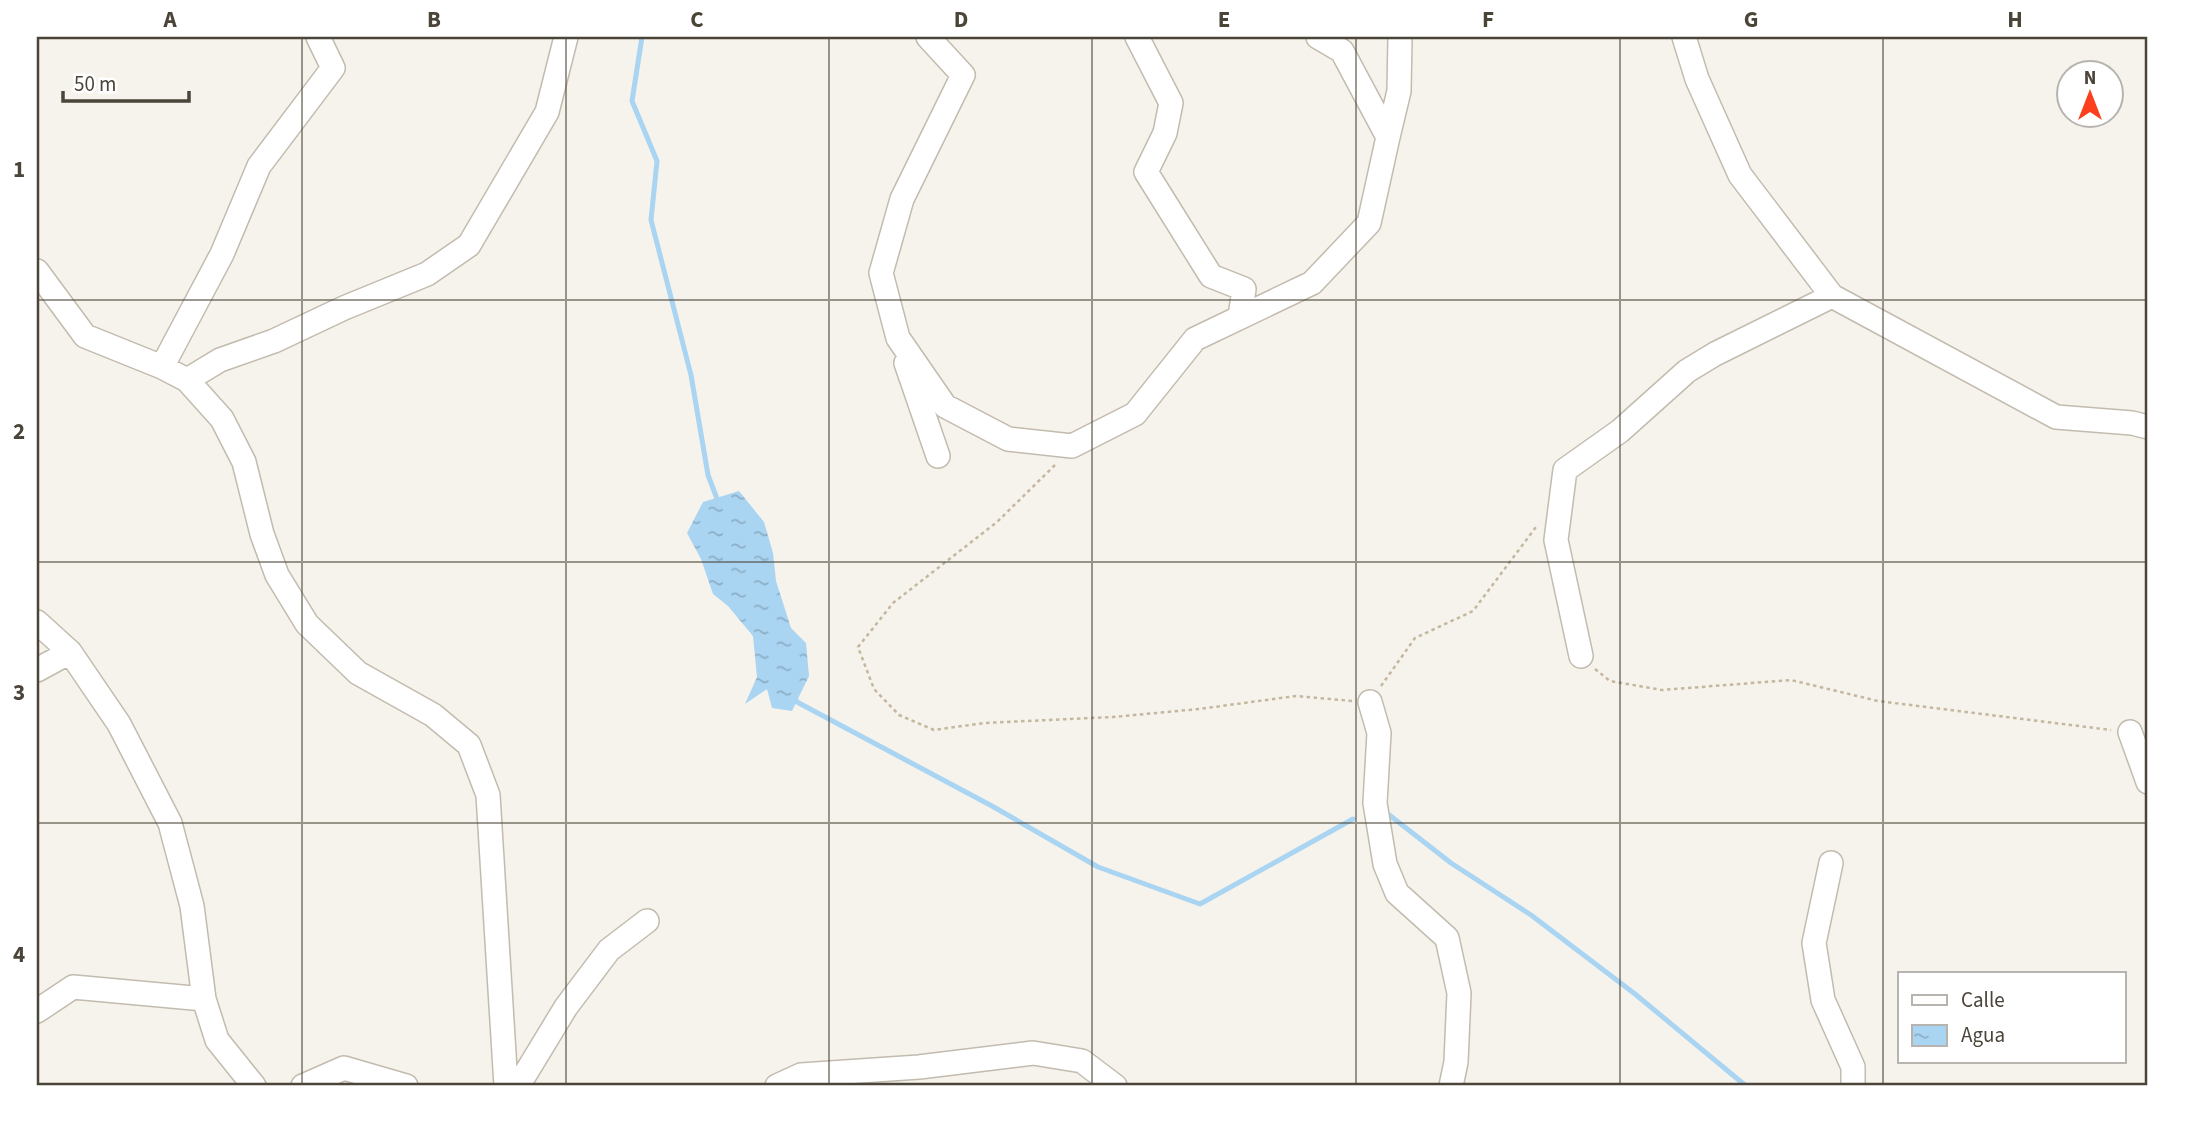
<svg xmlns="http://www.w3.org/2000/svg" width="2185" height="1123" font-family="'Source Sans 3',sans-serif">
<defs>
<pattern id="water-ripples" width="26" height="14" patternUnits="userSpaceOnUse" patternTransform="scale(1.75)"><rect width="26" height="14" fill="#a9d4f2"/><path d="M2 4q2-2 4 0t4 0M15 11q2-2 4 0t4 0" fill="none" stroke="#8caec5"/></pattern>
</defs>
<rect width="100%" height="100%" fill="#f6f3ec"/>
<path fill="url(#water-ripples)" d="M 739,491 L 764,522 L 773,553 L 776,581 L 791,628 L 806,643 L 809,676 L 792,711 L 772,708 L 767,689 L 745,704 L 757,677 L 753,636 L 728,606 L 713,594 L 701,559 L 687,533 L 703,502 Z"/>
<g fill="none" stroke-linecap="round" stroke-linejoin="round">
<path stroke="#a9d4f2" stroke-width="5" d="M 642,37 L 632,101 L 657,161 L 651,220 L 691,375 L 708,475 L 719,504
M 794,695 L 797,702 L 992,806 L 1098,867 L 1200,904 L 1353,819
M 1388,814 L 1451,863 L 1531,915 L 1635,994 L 1746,1086"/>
<defs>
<path id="minor" d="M 928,37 L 963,75 L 902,199 L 881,273 L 898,338 L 945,406 L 1008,439 L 1072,446 L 1135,414 L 1195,339 L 1312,283 L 1369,223 L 1388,137 L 1342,51 L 1318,37
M 1137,37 L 1171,103 L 1165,133 L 1146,172 L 1211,276 L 1244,289 L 1240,317
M 1684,37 L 1697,79 L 1740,175 L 1832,296 L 2056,417 L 2132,423 L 2148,427
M 1388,137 L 1399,91 L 1400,37
M 37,271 L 85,336 L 162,367 L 187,380 L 222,419 L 244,462 L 262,534 L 277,575 L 307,624 L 358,673 L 433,715 L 469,745 L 488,795 L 506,1086
M 906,363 L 938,456
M 162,367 L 222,254 L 259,166 L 333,68 L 318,37
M 187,380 L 220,360 L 274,341 L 344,308 L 427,274 L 469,245 L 547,112 L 566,37
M 37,622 L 70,652 L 119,724 L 170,823 L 192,906 L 204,999 L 217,1040 L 254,1086
M 1581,656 L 1556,540 L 1565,470 L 1620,431 L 1687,371 L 1715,354 L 1832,296
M 37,670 L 70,652
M 1370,702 L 1379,733 L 1375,803 L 1385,864 L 1397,893 L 1447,938 L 1459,993 L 1456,1062 L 1451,1086
M 2130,732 L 2148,782
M 1831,863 L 1814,943 L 1823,1000 L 1853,1067 L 1853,1086
M 37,1011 L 73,987 L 204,999
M 303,1086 L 344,1068 L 406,1086
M 518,1086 L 566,1007 L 609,950 L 647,921
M 777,1086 L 801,1075 L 919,1067 L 1033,1053 L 1082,1061 L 1115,1086"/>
</defs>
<use href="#minor" stroke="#c2bbae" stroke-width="26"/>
<path stroke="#c4b79f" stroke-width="2.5" stroke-dasharray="3.5 3.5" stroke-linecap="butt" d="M 1055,465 L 997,522 L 893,603 L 858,647 L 874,689 L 899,715 L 934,730 L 984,723 L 1113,717 L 1199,709 L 1296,696 L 1352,701
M 1595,669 L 1610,681 L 1662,690 L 1791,680 L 1878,701 L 2111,730
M 1381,686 L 1415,638 L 1473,611 L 1536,527"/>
<use href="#minor" stroke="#fff" stroke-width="23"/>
</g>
<path fill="none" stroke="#4b4439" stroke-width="2" stroke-opacity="0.55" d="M 302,37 L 302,1086M 566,37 L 566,1086M 829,37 L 829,1086M 1092,37 L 1092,1086M 1356,37 L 1356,1086M 1620,37 L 1620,1086M 1883,37 L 1883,1086M 37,300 L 2148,300M 37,562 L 2148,562M 37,823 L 2148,823"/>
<rect width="2185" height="1123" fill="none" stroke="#ffffff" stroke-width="77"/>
<rect x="1898" y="972" width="228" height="91" fill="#ffffff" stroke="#b7b4b0" stroke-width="2"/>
<rect x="1912" y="995" width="35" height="10" fill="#ffffff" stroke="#b7b4b0" stroke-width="2"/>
<text x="1961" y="1007" font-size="21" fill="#4b4439">Calle</text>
<rect x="1912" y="1025" width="35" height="21" fill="url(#water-ripples)" stroke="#b7b4b0" stroke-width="2"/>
<text x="1961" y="1042" font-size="21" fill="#4b4439">Agua</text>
<g transform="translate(2090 94)"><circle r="33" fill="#ffffff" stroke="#b7b4b0" stroke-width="2"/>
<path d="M0-5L12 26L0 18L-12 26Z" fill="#fc3f1d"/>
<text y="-10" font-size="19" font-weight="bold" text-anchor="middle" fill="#4b4439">N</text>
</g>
<path d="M63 91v10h126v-10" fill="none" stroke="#4b4439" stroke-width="3.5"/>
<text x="74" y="91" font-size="21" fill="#4b4439" stroke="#ffffff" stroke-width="5" paint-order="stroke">50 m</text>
<rect x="38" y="38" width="2108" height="1046" fill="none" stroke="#4b4439" stroke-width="2.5"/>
<g font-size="23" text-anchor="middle" font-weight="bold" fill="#4b4439">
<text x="170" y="27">A</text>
<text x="434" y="27">B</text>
<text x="697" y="27">C</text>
<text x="961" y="27">D</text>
<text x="1224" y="27">E</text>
<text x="1488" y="27">F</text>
<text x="1751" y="27">G</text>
<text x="2015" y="27">H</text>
<text x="19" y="177">1</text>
<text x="19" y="439">2</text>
<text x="19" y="700">3</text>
<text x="19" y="962">4</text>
</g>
</svg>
